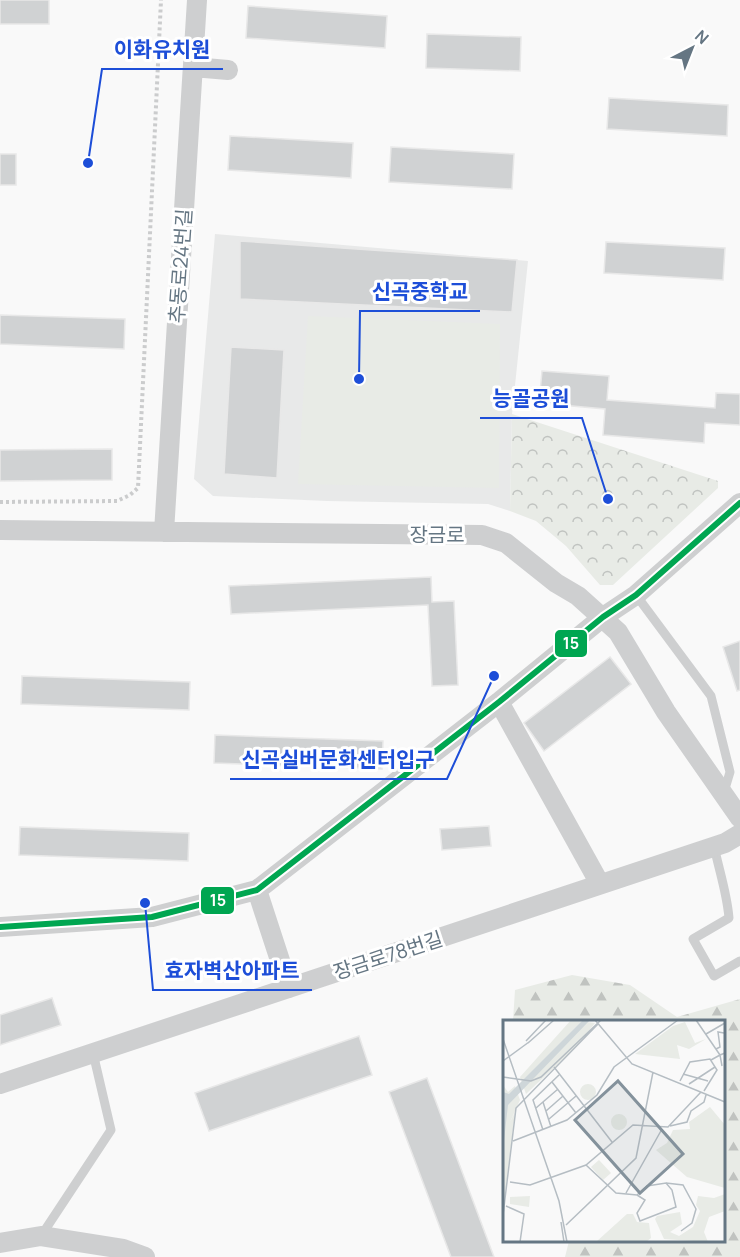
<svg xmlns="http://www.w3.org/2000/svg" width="740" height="1257" font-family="Manrope,'Noto Sans KR',sans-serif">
<defs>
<pattern id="forest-firs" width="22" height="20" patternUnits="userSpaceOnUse" patternTransform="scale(1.5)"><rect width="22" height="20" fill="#e8ebe6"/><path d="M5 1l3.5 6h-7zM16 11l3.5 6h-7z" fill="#c0c3c0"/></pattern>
<pattern id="park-crowns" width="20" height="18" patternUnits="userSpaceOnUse" patternTransform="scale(1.5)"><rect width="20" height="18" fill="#e8ebe6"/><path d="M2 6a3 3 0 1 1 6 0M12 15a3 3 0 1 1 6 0" fill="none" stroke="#c0c3c0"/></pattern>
</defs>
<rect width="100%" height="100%" fill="#f9f9f9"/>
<path fill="#e8e9e9" d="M 215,234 L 528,261 L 512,414 L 510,511 L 488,504 L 327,501 L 213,496 L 194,479 Z"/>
<path fill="#e8ebe6" d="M 308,316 L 500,324 L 499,488 L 298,484 Z"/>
<path fill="url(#forest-firs)" d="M 572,975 L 630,985 L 677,1017 L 740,999 L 740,1257 L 565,1257 L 569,1241 L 724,1240 L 724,1022 L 513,1021 L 515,990 Z"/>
<path fill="url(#park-crowns)" d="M 512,414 L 718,481 L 718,488 L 613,585 L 600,585 L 566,546 L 536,521 L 510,511 Z"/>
<path fill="#d0d2d3" stroke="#e8e8e8" stroke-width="1.5" d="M 0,0 L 49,0 L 49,24 L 0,24 Z
M 248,6 L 387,16 L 385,48 L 246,38 Z
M 427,34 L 521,37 L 520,71 L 426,68 Z
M 609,98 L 728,105 L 727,136 L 607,129 Z
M 230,136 L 353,143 L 351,178 L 228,170 Z
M 391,147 L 514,154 L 512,189 L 389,182 Z
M 0,154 L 16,154 L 16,185 L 0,185 Z
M 240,241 L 517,260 L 512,312 L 240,299 Z
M 606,242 L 725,248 L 723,280 L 604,273 Z
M 0,315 L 125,319 L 124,349 L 0,344 Z
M 231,347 L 284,350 L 277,478 L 224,474 Z
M 542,371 L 609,376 L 607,400 L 715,408 L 716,393 L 740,394 L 740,425 L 705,423 L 704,443 L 603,435 L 605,409 L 539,403 Z
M 112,449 L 112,480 L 0,481 L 0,450 Z
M 431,577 L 432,602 L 454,601 L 458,685 L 432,686 L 428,605 L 231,614 L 229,586 Z
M 740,641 L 740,690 L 737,691 L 723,647 Z
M 610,657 L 631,684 L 544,751 L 524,723 Z
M 22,676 L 190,682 L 189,710 L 21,704 Z
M 215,735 L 383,741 L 382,769 L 214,763 Z
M 489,826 L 491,846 L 442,850 L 440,829 Z
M 20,827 L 189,833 L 188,861 L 19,855 Z
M 52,998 L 61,1025 L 0,1045 L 0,1015 Z
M 359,1036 L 372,1075 L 209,1131 L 195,1093 Z
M 427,1078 L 494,1257 L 451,1257 L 389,1092 Z"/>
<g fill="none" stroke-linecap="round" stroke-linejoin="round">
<path stroke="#cbcccd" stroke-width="4" stroke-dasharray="3 3" stroke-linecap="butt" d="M 0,502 L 117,501 L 130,495 L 138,488 L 161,0"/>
<path stroke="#cecfd0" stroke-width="9" d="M 636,595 L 711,696 L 730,772 L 724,792
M 714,846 C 719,870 727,893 729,918 L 693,939 L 714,976 L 740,961
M 41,1236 L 111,1130 L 93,1053"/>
<path stroke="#cecfd0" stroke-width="20" d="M 193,67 L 228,70
M 0,530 L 482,535 L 506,543 L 556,583 L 578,596 L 618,632 L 666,712 L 740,818
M 164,532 L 197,0
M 499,702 L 600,884
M 257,890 L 289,988
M 0,927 L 152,917 L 257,890 L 499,702 L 603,617 L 636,595 L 740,503
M 0,1084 L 725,843 L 740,834
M 0,1243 L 41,1236 L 123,1249 L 145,1257"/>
<defs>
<path id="bus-1" d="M 0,927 L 152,917 L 257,890 L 499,702 L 603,617 L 636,595 L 740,503"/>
</defs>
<use href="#bus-1" stroke="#fff" stroke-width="10"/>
<use href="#bus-1" stroke="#00a651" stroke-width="6"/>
</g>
<g text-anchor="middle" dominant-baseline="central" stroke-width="6" stroke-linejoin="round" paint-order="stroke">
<g font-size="20" fill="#657683" stroke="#fff">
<text transform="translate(180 266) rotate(-86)">추동로24번길</text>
<text x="437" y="534">장금로</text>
<text transform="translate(388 955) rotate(-18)">장금로78번길</text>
</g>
</g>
<g transform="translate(503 1020)">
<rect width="222" height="222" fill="#f9f9f9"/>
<path d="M77 72a8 8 0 1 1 16 0a8 8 0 1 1-16 0ZM108 102a8 8 0 1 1 16 0a8 8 0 1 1-16 0ZM 96,140 L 108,153 L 100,160 L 88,147 ZM 27,176 L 26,187 L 7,184 L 7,177 Z" fill="#e8ebe6"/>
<path d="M 207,87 L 222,105 L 222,168 L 184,157 L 153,130 L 164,123 L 170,110 L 187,109 L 186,102 ZM 222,174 L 222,191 L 206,197 L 201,212 L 205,222 L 161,219 L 152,199 L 154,196 L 177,192 L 179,204 L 167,212 L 176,216 L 190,207 L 197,191 L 193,185 L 195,176 L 211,178 ZM 124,194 L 130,194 L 134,202 L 146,203 L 148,218 L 143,222 L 93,222 Z" fill="#e8ebe6"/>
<path d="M 68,0 L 92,3 L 74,26 L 23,74 L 17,57 ZM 182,2 L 192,23 L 203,19 L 186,29 L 174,25 L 177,39 L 132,34 L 170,6 ZM 0,65 L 5,72 L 12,66 L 17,80 L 7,102 L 12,92 L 0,191 Z" fill="#e8ebe6"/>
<path d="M 80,0 L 87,0 L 5,85 L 0,129 L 0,72 L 6,74 Z" fill="#ced6d9"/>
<path fill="none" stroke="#b5bdc3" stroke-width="1.5" d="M 92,0 L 129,44 L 222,82M 193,0 L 217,35 L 222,33M 203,14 L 222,3M 0,19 L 56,181 L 64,222M 23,21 L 43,0M 25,23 L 51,0M 213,29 L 217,27 L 215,12 L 221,13M 208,40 L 217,35 L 219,46M 0,41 L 26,22M 51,47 L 109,122M 180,54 L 205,61M 0,57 L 28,61 L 38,57 L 98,0M 177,61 L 187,42 L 207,39 L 214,50 L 201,71M 49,62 L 73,93M 186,64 L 212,47M 40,82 L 48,107M 33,88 L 55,69M 43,91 L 60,76M 46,99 L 73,76M 167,106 L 184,102 L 188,91 L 201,82 L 203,75M 40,110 L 30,80 L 56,55M 10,121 L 64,100 L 94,75 L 111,47 L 175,0M 83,145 L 113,173 L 134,175 L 144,166 L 163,163 L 169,170 L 173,187 L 137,201 L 134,193 L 142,180 L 134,175M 7,162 L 27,165 L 83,145 L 130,105 L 165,107 L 198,72M 163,163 L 180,165 L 193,189 L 189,203 L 178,211M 123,173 L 159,109M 3,186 L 21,194 L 17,222M 0,195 L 13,88 L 95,4M 58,202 L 61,222M 63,205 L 133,138 L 150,52"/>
<path fill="#84929c" fill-opacity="0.15" stroke="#84929c" stroke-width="3" d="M 115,61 L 180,134 L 137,173 L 72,100 Z"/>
<rect width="222" height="222" fill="none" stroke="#657683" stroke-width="3"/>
</g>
<path fill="none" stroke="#1d4ed8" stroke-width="2" d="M88 163L102 69H223M359 379L360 311H480M608 499L582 418H480M494 676L447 779H230M145 903L153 990H312"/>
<g fill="#1d4ed8" stroke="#fff" stroke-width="2">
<circle cx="88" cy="163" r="6"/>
<circle cx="359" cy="379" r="6"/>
<circle cx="608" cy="499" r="6"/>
<circle cx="494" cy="676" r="6"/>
<circle cx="145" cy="903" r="6"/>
</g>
<g font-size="21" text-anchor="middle" font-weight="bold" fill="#1d4ed8" stroke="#fff" stroke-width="6" stroke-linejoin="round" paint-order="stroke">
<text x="162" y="57">이화유치원</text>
<text x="420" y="299">신곡중학교</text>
<text x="531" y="406">능골공원</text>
<text x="338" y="767">신곡실버문화센터입구</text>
<text x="232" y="978">효자벽산아파트</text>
</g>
<g stroke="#fff" stroke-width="2">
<rect x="554" y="629" width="34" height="29" rx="6" fill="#00a651"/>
<rect x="200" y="886" width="35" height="29" rx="6" fill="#00a651"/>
</g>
<g font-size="16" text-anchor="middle" font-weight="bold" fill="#fff">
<text x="571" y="649">15</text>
<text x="218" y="906">15</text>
</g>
<g transform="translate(692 48) rotate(42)" stroke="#ffffff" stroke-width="4.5" paint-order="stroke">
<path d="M0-4.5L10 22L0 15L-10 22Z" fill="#657683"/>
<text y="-9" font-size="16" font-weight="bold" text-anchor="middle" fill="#657683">N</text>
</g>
</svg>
